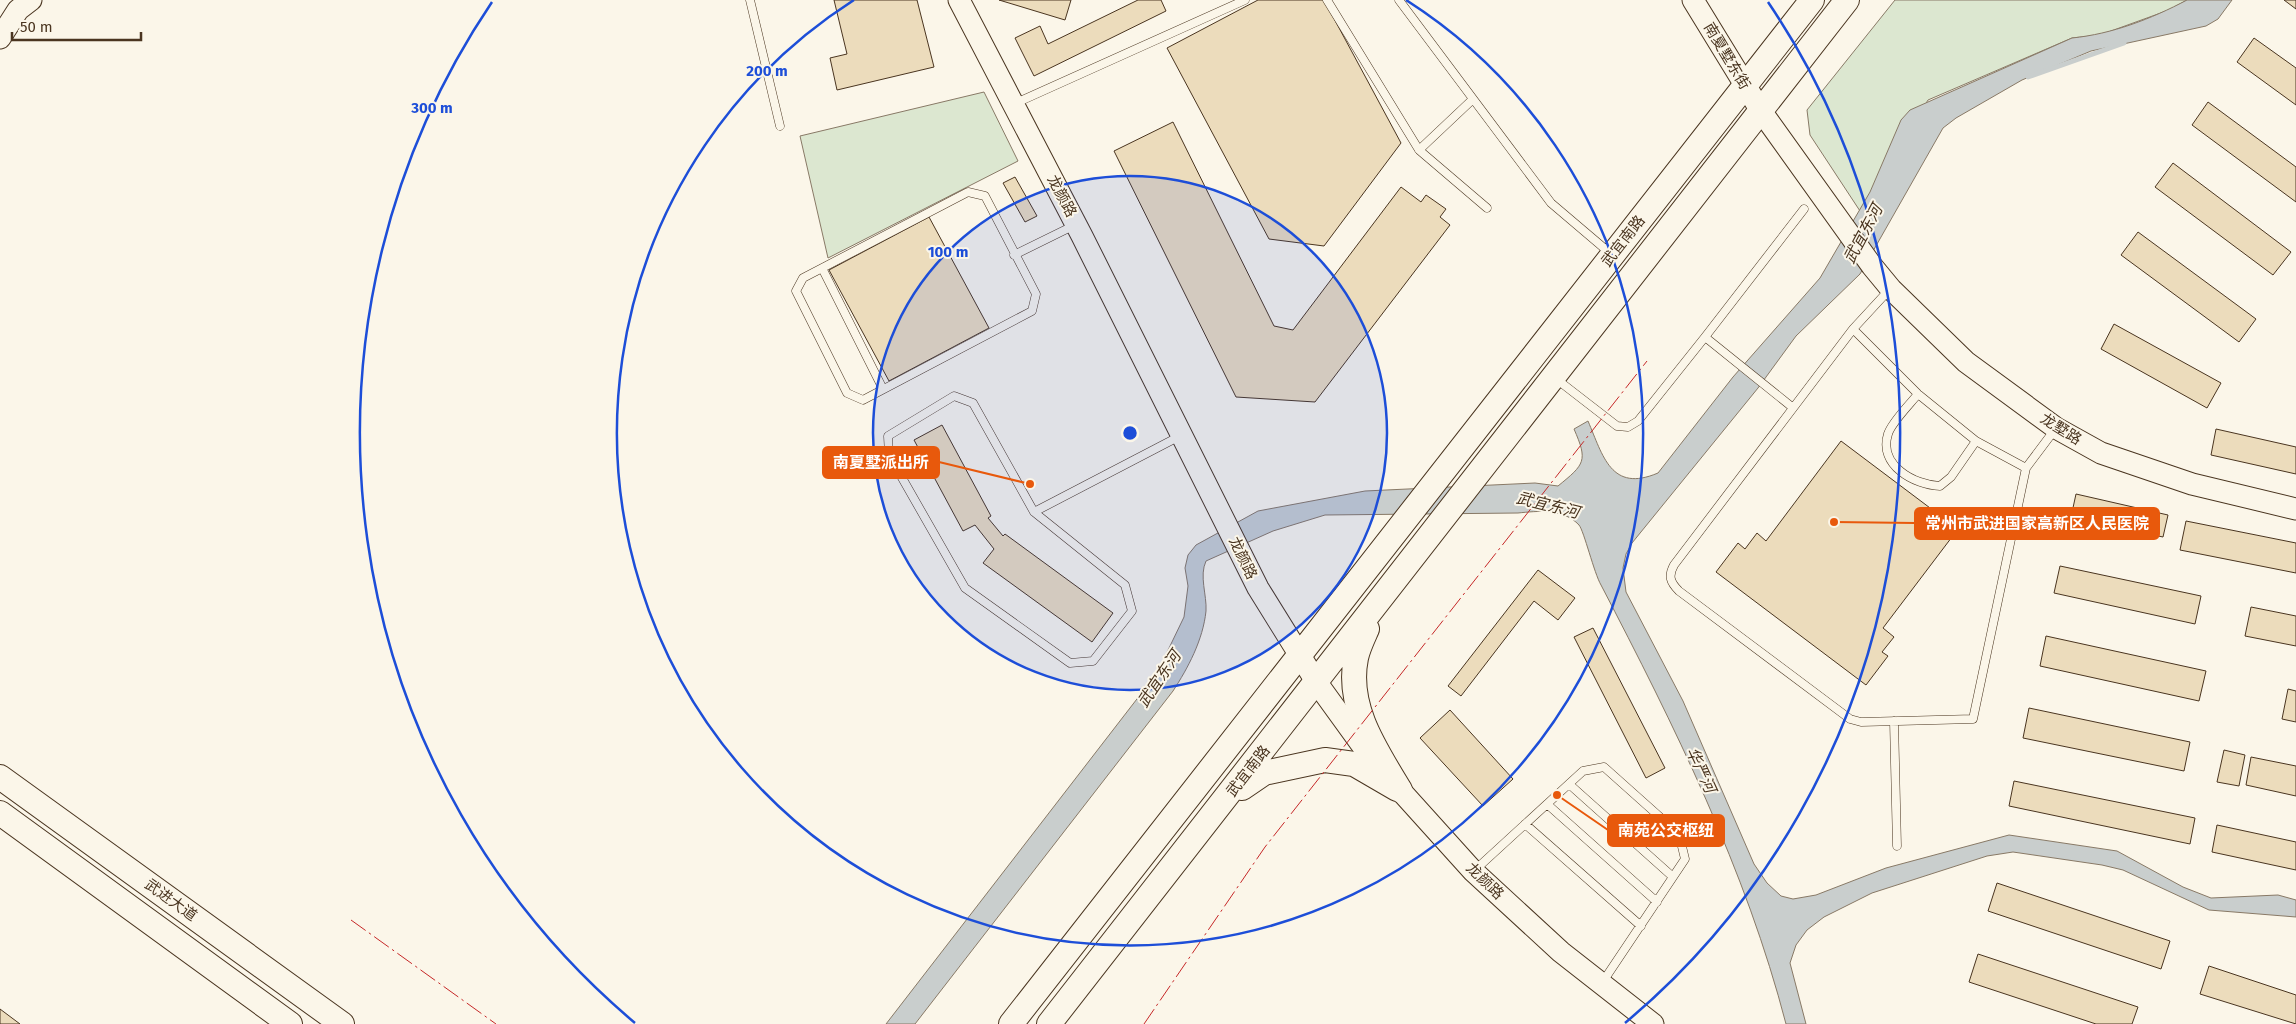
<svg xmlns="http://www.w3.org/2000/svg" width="2296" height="1024" font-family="'Fira Sans','Noto Sans SC',sans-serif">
<rect width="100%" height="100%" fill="#fbf6e9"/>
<path fill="#dce7d0" stroke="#887966" d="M 1895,0 L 2187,0 L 2169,10 L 2100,35 L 2072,38 L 1928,100 L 1860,211 L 1810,135 L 1807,110 Z
M 984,92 L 1018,161 L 828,258 L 800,136 Z"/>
<path fill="#c9cecd" stroke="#887966" d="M 2187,0 L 2232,0 L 2218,19 L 2206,26 L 2091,51 L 2022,80 L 1956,118 L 1943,128 L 1860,274 L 1796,336 L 1758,388 L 1632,543 L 1626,554 L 1623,568 L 1626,592 L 1683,701 L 1754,864 L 1767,883 L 1781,896 L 1793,899 L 1816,895 L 1886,868 L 2009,835 L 2117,851 L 2183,887 L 2211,898 L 2278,895 L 2296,900 L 2296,917 L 2209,910 L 2123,870 L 2102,865 L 2013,852 L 1987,856 L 1872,893 L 1824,917 L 1807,930 L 1796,945 L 1790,963 L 1806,1024 L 1786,1024 C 1746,870 1674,725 1601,585 C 1594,573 1584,531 1579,525 C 1563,508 1538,511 1518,513 L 1325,515 L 1273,531 L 1206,561 C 1199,576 1207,595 1206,611 C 1203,640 1188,668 1173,691 L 915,1024 L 886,1024 L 1157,673 L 1184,617 L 1188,586 L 1185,568 L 1188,555 L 1196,545 L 1258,511 L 1365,491 L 1535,483 L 1558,486 C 1585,464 1588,461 1574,429 L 1588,421 C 1603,456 1611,493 1658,473 L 1733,377 L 1820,278 L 1870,192 L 1901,120 L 1910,110 L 2072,38 C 2112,34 2151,19 2187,0 Z"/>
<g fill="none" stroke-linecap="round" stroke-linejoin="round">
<path stroke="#c9cecd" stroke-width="5" d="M 2028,77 L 2124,43"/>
</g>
<path fill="#ecdcbc" stroke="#4a3520" d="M 834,0 L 917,0 L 934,67 L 837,90 L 830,58 L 847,54 Z
M 999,0 L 1071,0 L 1065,20 Z
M 1138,0 L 1161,0 L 1166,11 L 1034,76 L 1015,38 L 1040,26 L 1048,44 Z
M 1258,0 L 1324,0 L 1401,143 L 1324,246 L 1269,239 L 1167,48 Z
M 2284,0 L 2296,0 L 2296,9 Z
M 2254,38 L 2296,68 L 2296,105 L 2237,62 Z
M 2208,102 L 2296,167 L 2296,202 L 2192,125 Z
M 1173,122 L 1274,326 L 1293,330 L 1401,187 L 1421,202 L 1426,195 L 1446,209 L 1440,217 L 1450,225 L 1315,402 L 1236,397 L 1114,151 Z
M 2173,163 L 2291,252 L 2273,275 L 2155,187 Z
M 1015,177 L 1037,216 L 1025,222 L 1003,183 Z
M 929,217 L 989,328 L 889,381 L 829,270 Z
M 2138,232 L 2256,319 L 2239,342 L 2121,255 Z
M 2114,324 L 2221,383 L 2207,408 L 2101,349 Z
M 942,425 L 991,516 L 988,518 L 1003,536 L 1005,534 L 1113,613 L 1092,642 L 983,563 L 994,549 L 975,525 L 963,531 L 914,440 Z
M 2216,429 L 2296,447 L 2296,474 L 2211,455 Z
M 1841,441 L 1958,529 L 1883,628 L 1894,637 L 1882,652 L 1888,656 L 1866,685 L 1716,572 L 1738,543 L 1745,549 L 1757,533 L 1766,541 Z
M 2076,494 L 2168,515 L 2163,537 L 2071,517 Z
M 2186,521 L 2296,543 L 2296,573 L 2180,550 Z
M 2060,566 L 2201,596 L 2195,624 L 2054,593 Z
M 1538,570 L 1575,598 L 1558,620 L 1534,601 L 1461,696 L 1448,686 Z
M 2251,607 L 2296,616 L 2296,646 L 2245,636 Z
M 1593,628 L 1665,768 L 1646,778 L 1574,637 Z
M 2046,636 L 2206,671 L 2199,701 L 2040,666 Z
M 2288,689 L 2296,691 L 2296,722 L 2282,719 Z
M 2029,708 L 2190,742 L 2184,771 L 2023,738 Z
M 1450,710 L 1513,779 L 1483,806 L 1420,738 Z
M 2224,750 L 2245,755 L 2239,786 L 2217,782 Z
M 2251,757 L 2296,766 L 2296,796 L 2246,785 Z
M 2014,781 L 2195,818 L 2190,844 L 2009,806 Z
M 2217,825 L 2296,842 L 2296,870 L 2212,852 Z
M 1997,883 L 2170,941 L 2161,969 L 1988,911 Z
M 1978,954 L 2138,1007 L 2132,1024 L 2096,1024 L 1969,982 Z
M 2209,966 L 2296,995 L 2296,1024 L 2200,994 Z
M 0,1009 L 20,1024 L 0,1024 Z"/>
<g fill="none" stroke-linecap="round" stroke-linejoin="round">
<defs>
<path id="lane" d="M 750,0 L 780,126
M 1327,0 L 1419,150 L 1487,208
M 1399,0 L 1551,203 L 1611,254
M 1016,103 L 1245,0
M 1419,150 L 1472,100
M 968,192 L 985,196 L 1036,294 L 1032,311 L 863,400 L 847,393 L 796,291 L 803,278 Z
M 1014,255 L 1075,225
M 822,268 L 883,389
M 1889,290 L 1853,329 L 1674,565 C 1668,576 1670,582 1679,591 L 1850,719 L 1861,722 L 1973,719 L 2026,468 L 2056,428
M 1853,329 L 1918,394 L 1976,441 L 2026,468
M 1705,337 L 1792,407
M 1555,378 L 1617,426 L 1628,427 L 1638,421 L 1705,337 L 1804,209
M 1918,394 C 1910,404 1891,423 1888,434 C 1878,465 1914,485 1940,486 L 1951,477 L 1976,441
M 954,396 L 973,403 L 1034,512 L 1125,585 L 1132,611 L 1093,661 L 1070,663 L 965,588 L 889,455 L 888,436 Z
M 1034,512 L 1180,436
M 1894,721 L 1897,846
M 1569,784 L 1673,877
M 1547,804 L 1657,902
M 1525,824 L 1641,926
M 1475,870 L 1583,771 L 1604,767 L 1679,834 L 1685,859 L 1602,983"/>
<path id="secondary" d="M 959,0 L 1082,236 L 1258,588 L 1317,683 L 1372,759 L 1473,871 L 1561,952 L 1653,1024
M 1693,0 L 1761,111 L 1872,266 L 1891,289 L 1966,362 L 2056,428 L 2101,453 L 2192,484 L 2296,509
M 0,38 L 18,10 L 31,0"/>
<path id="primary" d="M 1367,629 C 1363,638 1358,648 1356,658 C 1346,707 1376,750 1400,790
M 0,777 L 342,1024
M 1242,788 L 1264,773 L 1325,760 L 1354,764 L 1397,789
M 0,813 L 290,1024
M 1011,1024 L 1812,0
M 1049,1024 L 1847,0"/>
</defs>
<use href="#lane" stroke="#4a3520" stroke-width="9"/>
<use href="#secondary" stroke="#4a3520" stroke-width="23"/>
<use href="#primary" stroke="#4a3520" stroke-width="26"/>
<use href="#lane" stroke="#fbf6e9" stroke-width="8"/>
<use href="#secondary" stroke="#fbf6e9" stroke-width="21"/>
<use href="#primary" stroke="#fbf6e9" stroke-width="24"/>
<path stroke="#c62828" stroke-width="1" stroke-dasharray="18 4 2.5 4" stroke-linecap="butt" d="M 351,920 L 496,1024
M 1144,1024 L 1265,847 L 1647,361"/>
</g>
<circle cx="1130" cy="433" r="257" fill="#1d4ed8" fill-opacity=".12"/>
<g fill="none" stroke="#1d4ed8" stroke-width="2.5">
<circle cx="1130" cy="433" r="257"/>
<path d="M1406 0A513 513 0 1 1 854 0"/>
<path d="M635 1023A770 770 0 0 1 492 2M1768 2A770 770 0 0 1 1625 1023"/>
</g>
<g text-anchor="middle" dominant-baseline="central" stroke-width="4" stroke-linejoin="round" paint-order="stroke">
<g font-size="15" fill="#4a3520" stroke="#fbf6e9">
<text transform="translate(1727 56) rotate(59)">南夏墅东街</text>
<text transform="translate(1062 196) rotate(62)">龙颜路</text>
<text transform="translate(1623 241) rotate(-52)">武宜南路</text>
<text transform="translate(2061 429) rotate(32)">龙墅路</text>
<text transform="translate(1243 558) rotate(64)">龙颜路</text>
<text transform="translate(1248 771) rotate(-52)">武宜南路</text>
<text transform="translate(1485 881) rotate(44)">龙颜路</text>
<text transform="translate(171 900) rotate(36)">武进大道</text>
</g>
<g font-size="16" font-style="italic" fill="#4a3520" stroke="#fbf6e9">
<text transform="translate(1863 234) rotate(-62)">武宜东河</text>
<text transform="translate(1548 505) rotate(14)">武宜东河</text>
<text transform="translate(1159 679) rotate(-56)">武宜东河</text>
<text transform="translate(1701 770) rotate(65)">华严河</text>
</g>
</g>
<circle cx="1130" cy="433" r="8" fill="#1d4ed8" stroke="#fbf6e9" stroke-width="2.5"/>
<g font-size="15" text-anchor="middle" font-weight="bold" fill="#1d4ed8" stroke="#fbf6e9" stroke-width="4" stroke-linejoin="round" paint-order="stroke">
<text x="767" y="76">200 m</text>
<text x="432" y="113">300 m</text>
<text x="948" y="257">100 m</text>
</g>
<path fill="none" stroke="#e8590c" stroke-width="2" d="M1030 484L939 462M1834 522L1915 523M1557 795L1608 830"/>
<g fill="#e8590c" stroke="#fbf6e9" stroke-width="2">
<circle cx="1030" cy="484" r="5"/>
<circle cx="1834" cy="522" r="5"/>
<circle cx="1557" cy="795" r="5"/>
</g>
<g fill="#e8590c" stroke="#e8590c" stroke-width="2">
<rect x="823" y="447" width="116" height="31" rx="5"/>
<rect x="1915" y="508" width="244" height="31" rx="5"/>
<rect x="1608" y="815" width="116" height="31" rx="5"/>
</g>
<g font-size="16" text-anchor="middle" font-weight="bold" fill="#fff">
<text x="881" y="468">南夏墅派出所</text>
<text x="2037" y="529">常州市武进国家高新区人民医院</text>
<text x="1666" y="836">南苑公交枢纽</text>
</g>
<path d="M12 32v8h129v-8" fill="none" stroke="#4a3520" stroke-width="2.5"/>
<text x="20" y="32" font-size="15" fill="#4a3520" stroke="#fbf6e9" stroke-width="4" paint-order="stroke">50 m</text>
</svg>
